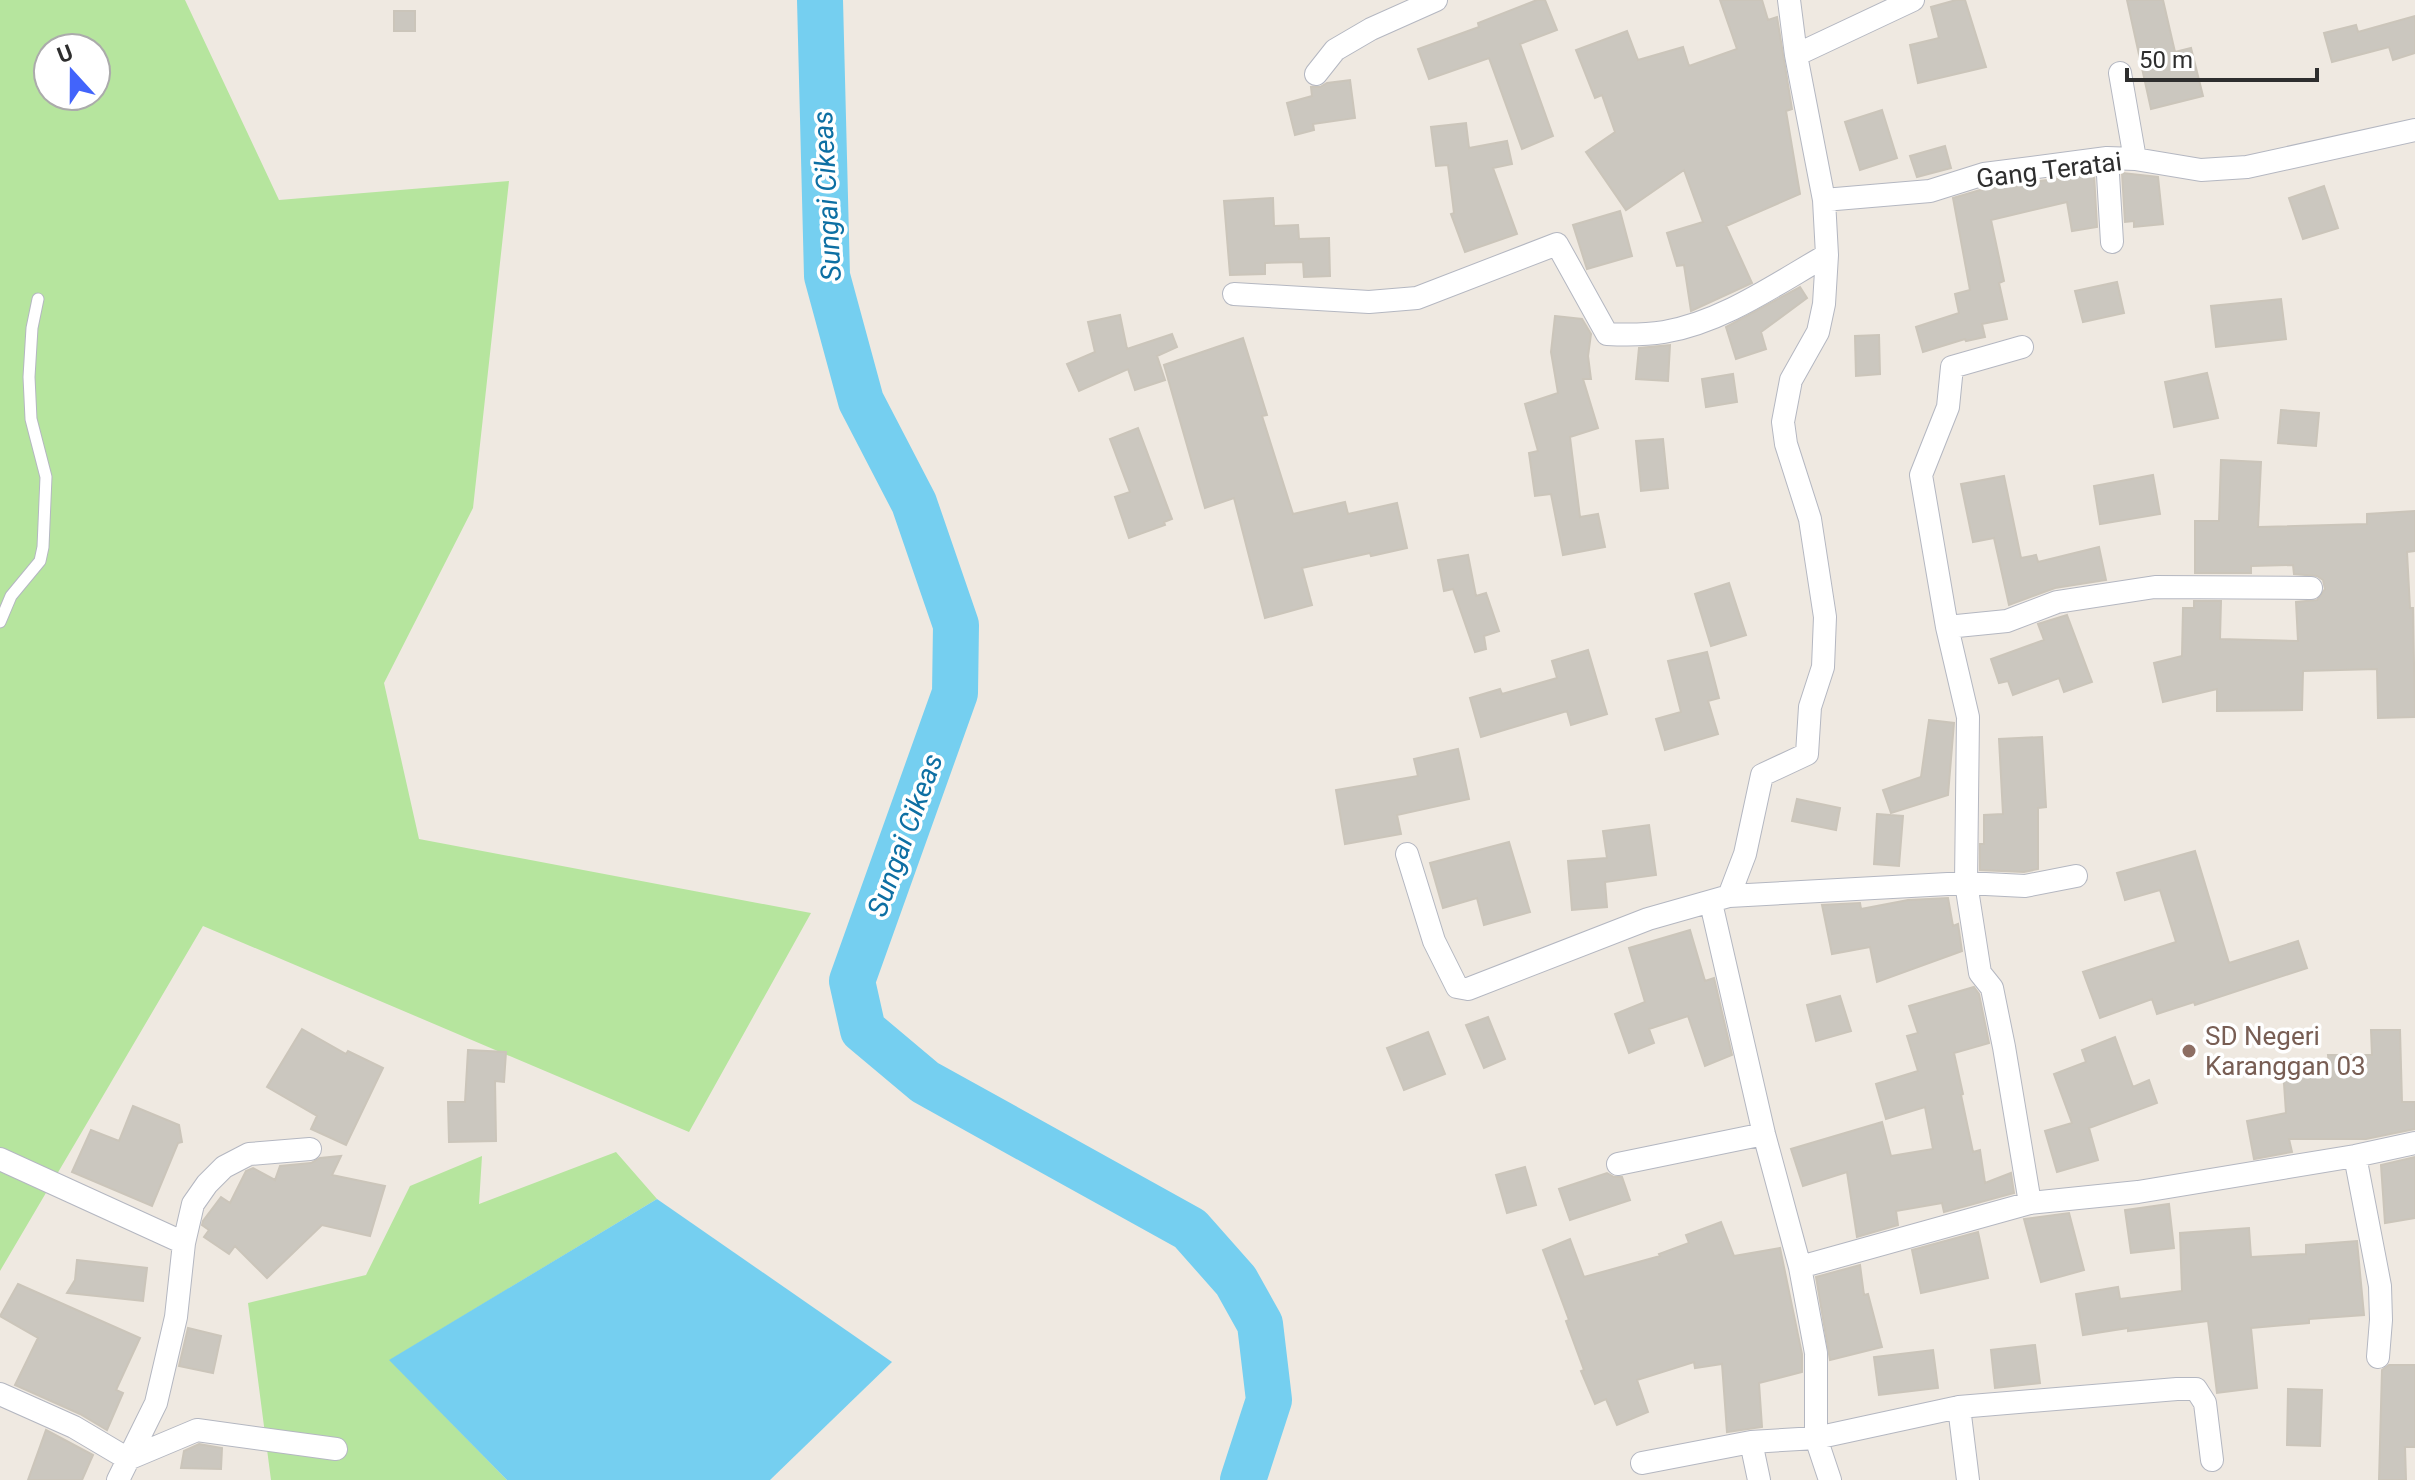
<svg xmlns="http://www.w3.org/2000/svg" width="2415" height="1480" font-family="Roboto,sans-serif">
<rect width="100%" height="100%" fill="#efe9e1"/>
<path fill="#b6e59e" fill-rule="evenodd" d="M 0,0 L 185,0 L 279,200 L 509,181 L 473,508 L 384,683 L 419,839 L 811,913 L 689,1132 L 203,926 L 0,1271 ZM 48,48 L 96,48 L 96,96 L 48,96 Z
M 616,1152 L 657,1199 L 390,1360 L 507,1480 L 271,1480 L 248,1303 L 366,1275 L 410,1186 L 482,1156 L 479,1204 Z"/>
<path fill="#75cff0" d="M 657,1199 L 892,1362 L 770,1480 L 507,1480 L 389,1360 Z"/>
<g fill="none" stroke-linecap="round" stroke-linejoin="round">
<path stroke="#75cff0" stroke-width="46" d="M 820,0 L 827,276 L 861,401 L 914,503 L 956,625 L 955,693 L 852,981 L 863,1030 L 925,1082 L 1190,1229 L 1236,1281 L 1260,1324 L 1269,1400 L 1243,1480"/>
</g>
<path fill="#cbc7bf" stroke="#cbc5ba" stroke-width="2" d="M 1537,0 L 1545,0 L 1557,30 L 1520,44 L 1553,136 L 1522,149 L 1489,58 L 1429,79 L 1418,49 L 1479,27 L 1478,23 Z
M 1720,0 L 1762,0 L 1768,20 L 1777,17 L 1792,109 L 1786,111 L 1800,194 L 1726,226 L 1752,283 L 1691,311 L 1684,265 L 1677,266 L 1667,233 L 1703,222 L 1684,170 L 1626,210 L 1586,152 L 1615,132 L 1602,95 L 1595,98 L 1576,50 L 1627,31 L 1638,60 L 1683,47 L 1689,66 L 1737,49 Z
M 1956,0 L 1965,0 L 1986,67 L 1918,83 L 1910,45 L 1939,38 L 1931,7 Z
M 2127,0 L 2163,0 L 2175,52 L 2191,48 L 2203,96 L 2151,109 Z
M 394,11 L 415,11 L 415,31 L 394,31 Z
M 2415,16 L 2415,53 L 2393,60 L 2389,47 L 2332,62 L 2324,33 L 2356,25 L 2358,32 Z
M 1350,80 L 1355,118 L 1313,124 L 1314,130 L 1295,135 L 1287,103 L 1312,96 L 1311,87 L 1320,87 L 1327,83 Z
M 1882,110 L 1897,158 L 1860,170 L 1845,122 Z
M 1466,123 L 1469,148 L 1507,141 L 1512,164 L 1493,168 L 1517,234 L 1465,252 L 1451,214 L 1454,213 L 1448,165 L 1436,166 L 1431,127 Z
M 1945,146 L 1951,168 L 1917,177 L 1910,156 Z
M 2122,173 L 2158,177 L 2163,224 L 2134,227 L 2134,221 L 2125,222 Z
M 2094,174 L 2097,227 L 2072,231 L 2067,202 L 1991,220 L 2004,281 L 1999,283 L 2007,319 L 1982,324 L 1985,337 L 1966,341 L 1965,339 L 1923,352 L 1916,327 L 1959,313 L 1955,294 L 1970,290 L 1953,198 L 1987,188 Z
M 2324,186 L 2338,228 L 2303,239 L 2289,198 Z
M 1273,198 L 1274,226 L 1298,225 L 1299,239 L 1329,238 L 1330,276 L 1304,277 L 1303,262 L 1265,263 L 1265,274 L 1230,275 L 1224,201 Z
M 1620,211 L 1632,256 L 1587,269 L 1573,225 Z
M 2117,282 L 2124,313 L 2083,322 L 2075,291 Z
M 1800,287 L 1807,298 L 1761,332 L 1766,349 L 1736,359 L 1726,327 Z
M 2281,299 L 2286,339 L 2216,347 L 2211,306 Z
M 1120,315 L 1127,349 L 1172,334 L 1177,347 L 1157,356 L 1165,380 L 1135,390 L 1128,369 L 1079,391 L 1067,364 L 1095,352 L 1088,322 Z
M 1555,316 L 1582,319 L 1591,334 L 1588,356 L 1591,379 L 1583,379 L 1598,428 L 1570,437 L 1580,517 L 1598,514 L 1605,547 L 1563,555 L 1551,494 L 1535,496 L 1529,453 L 1538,451 L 1525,404 L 1558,393 L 1551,352 Z
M 1879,335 L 1880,374 L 1856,376 L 1855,336 Z
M 1243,338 L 1267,415 L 1262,416 L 1293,514 L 1345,502 L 1348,514 L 1397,503 L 1407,548 L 1371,556 L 1370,553 L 1302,568 L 1312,605 L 1265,618 L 1234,498 L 1205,508 L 1164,365 Z
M 1670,345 L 1668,381 L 1636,379 L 1639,348 Z
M 2207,373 L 2218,418 L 2174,427 L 2165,382 Z
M 1733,374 L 1737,402 L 1706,407 L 1702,379 Z
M 2281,410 L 2319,413 L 2316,446 L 2278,443 Z
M 1138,428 L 1172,519 L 1164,522 L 1165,525 L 1129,538 L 1115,497 L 1130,492 L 1110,439 Z
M 1663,439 L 1668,488 L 1641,491 L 1636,441 Z
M 2221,460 L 2261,462 L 2258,527 L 2367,524 L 2367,514 L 2415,511 L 2415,551 L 2407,552 L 2410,608 L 2413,608 L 2415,717 L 2378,718 L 2377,669 L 2303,671 L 2302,710 L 2217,711 L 2217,689 L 2163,702 L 2154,663 L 2182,656 L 2183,608 L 2194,608 L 2194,601 L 2221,601 L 2220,639 L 2298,641 L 2296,602 L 2317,600 L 2325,589 L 2323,580 L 2317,576 L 2294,574 L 2293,565 L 2251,566 L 2251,573 L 2195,573 L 2195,521 L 2219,521 Z
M 2153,475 L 2160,514 L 2100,524 L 2094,486 Z
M 2004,476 L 2021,558 L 2036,555 L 2038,562 L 2099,547 L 2106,580 L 2055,588 L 2009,605 L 1994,538 L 1973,542 L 1961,484 Z
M 1468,555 L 1476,596 L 1486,593 L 1499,631 L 1484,636 L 1486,649 L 1475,652 L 1453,589 L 1444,591 L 1438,560 Z
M 1729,583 L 1746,635 L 1711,646 L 1695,594 Z
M 2067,615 L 2092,682 L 2064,692 L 2059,678 L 2013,695 L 2008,681 L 1999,683 L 1991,659 L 2044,640 L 2038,624 Z
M 1588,650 L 1607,714 L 1571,725 L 1567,711 L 1481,737 L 1470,698 L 1500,689 L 1502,694 L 1557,678 L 1552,661 Z
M 1707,652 L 1719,698 L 1708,701 L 1718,734 L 1665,750 L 1656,719 L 1681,712 L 1668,661 Z
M 1929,720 L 1954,723 L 1948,795 L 1891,813 L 1883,790 L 1921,777 Z
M 2042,737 L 2046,807 L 2038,808 L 2038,869 L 2024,872 L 1980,870 L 1980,844 L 1984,844 L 1984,815 L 2003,814 L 1999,739 Z
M 1458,749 L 1469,799 L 1397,815 L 1401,834 L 1345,844 L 1336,790 L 1418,776 L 1414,759 Z
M 1797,799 L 1840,808 L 1836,830 L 1792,821 Z
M 1877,814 L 1903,816 L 1899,866 L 1874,864 Z
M 1649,825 L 1656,875 L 1605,882 L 1607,907 L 1572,910 L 1568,861 L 1607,858 L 1603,831 Z
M 1509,842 L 1530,912 L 1484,925 L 1477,898 L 1443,908 L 1430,863 Z
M 2195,851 L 2229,963 L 2298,941 L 2307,968 L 2195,1005 L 2194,1002 L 2157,1014 L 2152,999 L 2100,1018 L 2083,972 L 2176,942 L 2160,890 L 2125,900 L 2117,873 Z
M 1948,898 L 1953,926 L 1958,924 L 1962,951 L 1877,982 L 1870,947 L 1832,954 L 1822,905 L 1860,903 L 1861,909 L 1908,900 Z
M 1690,930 L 1705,981 L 1714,978 L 1732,1055 L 1705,1066 L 1688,1016 L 1649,1029 L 1654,1043 L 1629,1053 L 1615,1014 L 1645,1002 L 1629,948 Z
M 1974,987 L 1979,994 L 1989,1043 L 1954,1053 L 1963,1094 L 1961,1095 L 1973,1152 L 1980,1150 L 1985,1183 L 2011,1173 L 2014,1193 L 1944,1212 L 1942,1203 L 1896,1211 L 1898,1225 L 1857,1237 L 1847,1172 L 1803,1186 L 1791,1149 L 1882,1122 L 1891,1156 L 1933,1149 L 1925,1107 L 1886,1119 L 1876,1084 L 1918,1071 L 1907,1036 L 1918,1033 L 1909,1006 Z
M 1840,996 L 1851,1031 L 1816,1041 L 1807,1005 Z
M 1488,1017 L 1505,1059 L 1484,1068 L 1466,1025 Z
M 302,1029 L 346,1054 L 348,1051 L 383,1068 L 346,1145 L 311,1129 L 317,1116 L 267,1087 Z
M 2371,1030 L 2400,1030 L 2402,1102 L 2415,1102 L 2415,1129 L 2366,1139 L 2289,1139 L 2292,1152 L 2254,1159 L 2247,1121 L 2286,1113 L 2283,1069 L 2329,1065 L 2328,1055 L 2372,1055 Z
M 1428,1032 L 1445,1074 L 1404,1090 L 1387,1048 Z
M 2115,1037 L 2133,1087 L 2149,1080 L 2157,1103 L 2089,1128 L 2098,1160 L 2057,1172 L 2045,1131 L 2072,1123 L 2054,1074 L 2086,1062 L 2082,1050 Z
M 468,1050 L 506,1052 L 504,1082 L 495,1081 L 496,1141 L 449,1142 L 448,1102 L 465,1102 Z
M 133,1106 L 179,1125 L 182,1142 L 178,1143 L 152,1206 L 72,1172 L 91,1130 L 119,1141 Z
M 341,1156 L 332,1175 L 385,1186 L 370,1236 L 322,1225 L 267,1278 L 235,1246 L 229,1254 L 204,1237 L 209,1230 L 202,1225 L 203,1221 L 221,1197 L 230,1203 L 246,1171 L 253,1168 L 275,1180 L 280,1166 L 311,1163 L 320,1158 Z
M 2415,1157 L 2415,1218 L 2385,1223 L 2381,1165 Z
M 1525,1167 L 1536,1205 L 1507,1213 L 1496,1175 Z
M 1607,1173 L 1614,1177 L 1622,1177 L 1630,1200 L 1570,1220 L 1559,1189 Z
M 2169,1204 L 2174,1248 L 2131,1253 L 2125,1210 Z
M 2069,1213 L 2084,1270 L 2041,1282 L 2024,1219 Z
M 1721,1222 L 1734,1256 L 1780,1248 L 1802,1354 L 1802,1372 L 1759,1383 L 1762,1427 L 1727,1432 L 1722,1364 L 1695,1368 L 1694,1362 L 1637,1380 L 1648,1412 L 1617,1425 L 1606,1399 L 1595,1404 L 1581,1371 L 1584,1370 L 1566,1321 L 1569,1320 L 1543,1250 L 1570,1239 L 1584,1277 L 1660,1256 L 1659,1254 L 1689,1243 L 1686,1235 Z
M 2249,1228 L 2251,1257 L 2306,1254 L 2306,1245 L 2357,1241 L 2364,1315 L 2309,1319 L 2309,1323 L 2251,1328 L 2257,1388 L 2217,1393 L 2208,1321 L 2128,1331 L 2128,1328 L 2083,1335 L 2076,1294 L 2118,1287 L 2120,1299 L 2182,1291 L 2180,1233 Z
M 1978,1232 L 1988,1278 L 1921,1293 L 1912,1250 Z
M 77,1260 L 147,1268 L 143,1301 L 67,1293 L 75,1280 Z
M 1860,1265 L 1864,1295 L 1868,1294 L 1882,1347 L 1830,1360 L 1816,1277 Z
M 18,1284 L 140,1338 L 116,1390 L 123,1393 L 107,1430 L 80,1414 L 15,1385 L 38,1338 L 0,1316 Z
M 188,1328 L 221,1336 L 213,1373 L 179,1366 Z
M 2035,1345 L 2040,1383 L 1995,1388 L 1991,1350 Z
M 1933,1350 L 1938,1388 L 1879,1395 L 1874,1357 Z
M 2389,1365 L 2415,1365 L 2415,1447 L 2405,1447 L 2406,1480 L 2379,1480 L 2382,1370 Z
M 2288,1389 L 2322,1390 L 2320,1446 L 2287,1445 Z
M 46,1430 L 93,1455 L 82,1480 L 28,1480 Z
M 199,1444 L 222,1448 L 221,1469 L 181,1468 L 184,1451 Z"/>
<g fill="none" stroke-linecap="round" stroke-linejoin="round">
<defs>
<path id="service" d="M 0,622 L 11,596 L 40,561 L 43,547 L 46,477 L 31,419 L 29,377 L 32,328 L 38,299"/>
<path id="minor" d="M 1796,55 L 1913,0
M 2120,73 L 2135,159
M 1316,74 L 1335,50 L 1371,29 L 1436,0
M 2107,158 L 2112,242
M 1824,200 L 1930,191 L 1984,174 L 2107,158 L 2135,159 L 2201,170 L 2247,167 L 2415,130
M 1234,294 L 1369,302 L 1417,298 L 1557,244 L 1607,334 C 1626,335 1645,335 1664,332 C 1723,322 1776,284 1827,255
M 1947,627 L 1921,475 L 1948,407 L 1952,367 L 2022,347
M 1407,854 L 1434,941 L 1457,987 L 1468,989 L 1648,919 L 1729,896 L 1745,854 L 1762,775 L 1807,754 L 1810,707 L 1823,667 L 1825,617 L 1810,519 L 1786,444 L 1783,422 L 1791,380 L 1818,332 L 1824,304 L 1827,255 L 1824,200 L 1796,55 L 1789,0
M 1729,896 L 1966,883 L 2025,886 L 2076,876
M 1711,903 L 1764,1134 L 1800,1267 L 1816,1353 L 1816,1438 L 1830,1480
M 2355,1156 L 2380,1286 L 2381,1320 L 2378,1357
M 0,1159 L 184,1243
M 1618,1164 L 1764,1134
M 2030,1203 L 2004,1047 L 1992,988 L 1980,973 L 1966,883 L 1968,717 L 1947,627 L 2007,621 L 2057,602 L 2155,587 L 2311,588
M 1800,1267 L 2030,1203 L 2138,1192 L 2355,1156 L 2415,1143
M 0,1394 L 74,1427 L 128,1459 L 197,1430 L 336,1449
M 1959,1407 L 1968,1480
M 1751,1442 L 1759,1480
M 1642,1463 L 1751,1442 L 1816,1438 L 1959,1407 L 2177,1389 L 2196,1389 L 2205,1403 L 2212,1460
M 118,1480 L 156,1403 L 176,1317 L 184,1243 L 193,1204 L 207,1184 L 224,1167 L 249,1154 L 310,1149"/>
</defs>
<use href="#service" stroke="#b4b7c1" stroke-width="13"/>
<use href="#minor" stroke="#b4b7c1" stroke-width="24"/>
<use href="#service" stroke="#fff" stroke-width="11"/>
<use href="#minor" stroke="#fff" stroke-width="22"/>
</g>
<circle fill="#8d6e63" stroke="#fff" stroke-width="3" cx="2189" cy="1051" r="8"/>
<g text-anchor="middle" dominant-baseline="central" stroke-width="7" stroke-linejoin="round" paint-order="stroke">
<g font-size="26" fill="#2e2e2e" stroke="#fff">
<text transform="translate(2049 170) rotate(-7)">Gang Teratai</text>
</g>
<g font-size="26" fill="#785e54" stroke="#fff" text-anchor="start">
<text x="2205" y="1036">SD Negeri<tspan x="2205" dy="30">Karanggan 03</tspan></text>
</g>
<g font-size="28" font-style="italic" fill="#0d6fa3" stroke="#fff">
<text transform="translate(827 196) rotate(-93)">Sungai Cikeas</text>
<text transform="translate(905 835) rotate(-70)">Sungai Cikeas</text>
</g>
</g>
<g transform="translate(72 72) rotate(339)"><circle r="38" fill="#ffffff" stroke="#ababab" stroke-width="2"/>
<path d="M0-6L14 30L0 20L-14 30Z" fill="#4264fb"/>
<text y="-12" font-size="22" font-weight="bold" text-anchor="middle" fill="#2e2e2e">U</text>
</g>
<path d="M2127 68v12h190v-12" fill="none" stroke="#2e2e2e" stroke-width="4"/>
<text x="2139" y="68" font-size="24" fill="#2e2e2e" stroke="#ffffff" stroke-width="6" paint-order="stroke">50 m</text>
</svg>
